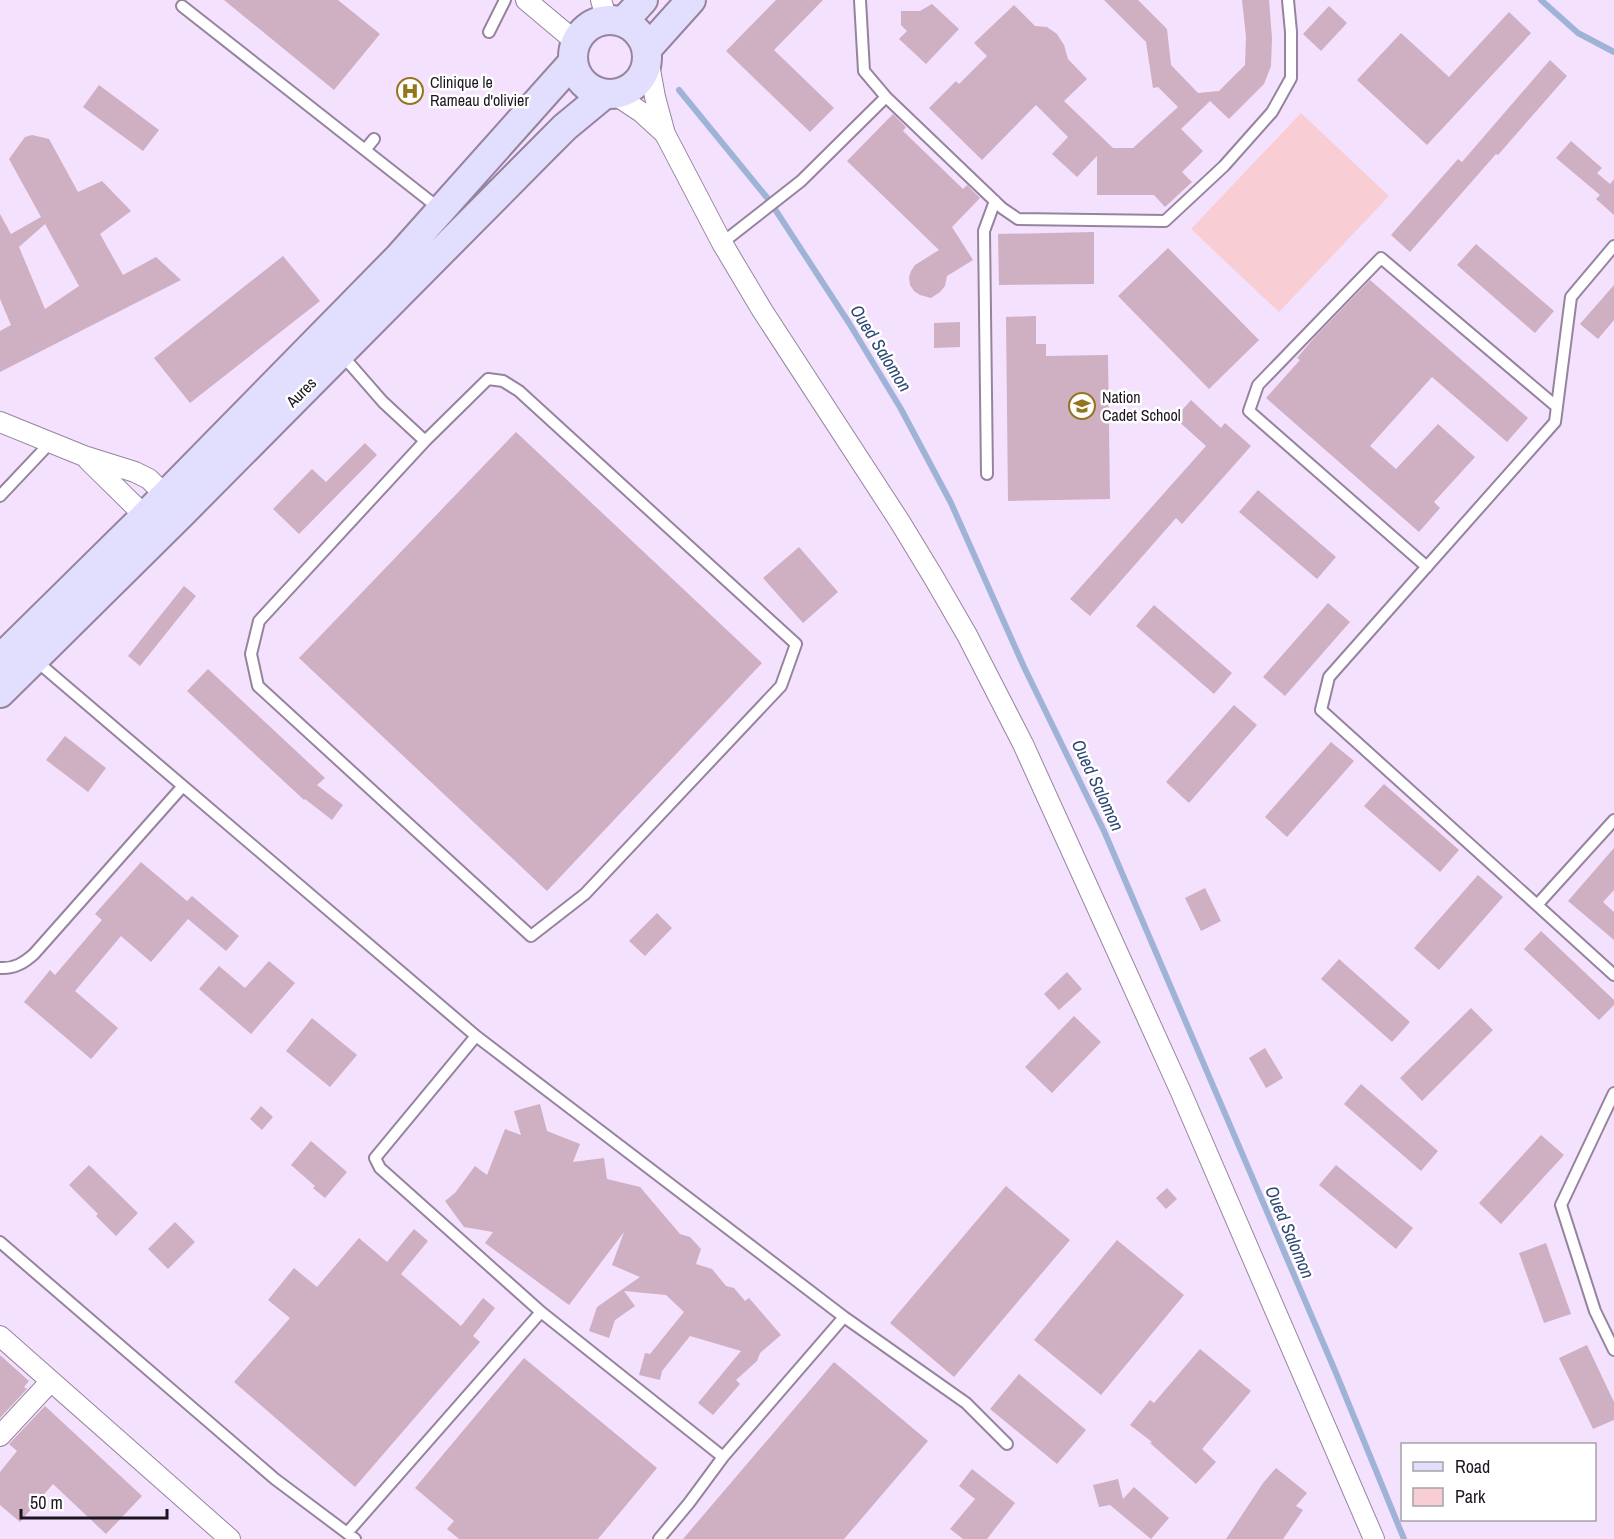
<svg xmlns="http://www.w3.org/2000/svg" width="1614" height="1539" font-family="'Archivo Narrow',sans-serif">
<rect width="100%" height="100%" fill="#f4e1fe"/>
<path fill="#f9cdd4" d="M 1301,113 L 1389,196 L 1279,312 L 1191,229 Z"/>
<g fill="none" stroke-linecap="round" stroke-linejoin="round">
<path stroke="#9fb3d6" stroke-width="6" d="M 1541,0 L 1578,33 L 1614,52
M 679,90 L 769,200 L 849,323 L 901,409 L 951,503 L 1024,667 L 1104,831 L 1336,1373 L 1404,1539"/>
</g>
<path fill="#cfafc2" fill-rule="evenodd" d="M 224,0 L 338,0 L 380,34 L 334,90 Z
M 776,0 L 823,0 L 774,50 L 834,108 L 810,132 L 726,51 Z
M 1104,0 L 1138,0 L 1167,29 L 1171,65 L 1198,93 L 1219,91 L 1245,65 L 1246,37 L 1242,0 L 1269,0 L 1272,38 L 1271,66 L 1264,84 L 1229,119 L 1210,101 L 1181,129 L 1203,151 L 1182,172 L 1192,182 L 1165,207 L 1154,195 L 1097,195 L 1097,156 L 1077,177 L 1052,154 L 1068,137 L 1036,105 L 982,160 L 929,108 L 956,81 L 959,84 L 987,56 L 974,43 L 1014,5 L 1035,26 L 1047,27 L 1057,34 L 1064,45 L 1068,59 L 1087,79 L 1064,101 L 1113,148 L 1133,148 L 1178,107 L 1158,87 L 1153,88 L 1146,42 Z
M 932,4 L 959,29 L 926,64 L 899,39 L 907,31 L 901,25 L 901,11 L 920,11 Z
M 1329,6 L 1347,23 L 1321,51 L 1303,34 Z
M 1509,12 L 1531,33 L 1427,145 L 1357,80 L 1401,33 L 1449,77 Z
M 1550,60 L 1567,76 L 1498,155 L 1496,154 L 1410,252 L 1391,235 L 1458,159 L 1462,162 Z
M 99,85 L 159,130 L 143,151 L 83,107 Z
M 893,114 L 906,127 L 903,131 L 963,189 L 967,185 L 980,198 L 952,227 L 973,260 L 947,276 L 945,286 L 940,292 L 931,298 L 920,295 L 914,291 L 910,285 L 909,277 L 911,271 L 915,265 L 939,250 L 847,161 Z
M 32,135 L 49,139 L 78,192 L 102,181 L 131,211 L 100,234 L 123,275 L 156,257 L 181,280 L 0,372 L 0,331 L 11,325 L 0,299 L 0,214 L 11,234 L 41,217 L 9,159 L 25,137 ZM 45,224 L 79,286 L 45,309 L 19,247 Z
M 1571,141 L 1602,168 L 1597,173 L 1610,184 L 1614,179 L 1614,215 L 1596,199 L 1600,195 L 1556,158 Z
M 1094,232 L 1094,284 L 999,285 L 998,234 Z
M 1476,244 L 1554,311 L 1535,333 L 1457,265 Z
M 1168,248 L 1259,340 L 1209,389 L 1118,296 Z
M 283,256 L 320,301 L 190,403 L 154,358 Z
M 1370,280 L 1528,418 L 1507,442 L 1432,377 L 1370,446 L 1396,469 L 1438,424 L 1475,457 L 1434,502 L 1440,508 L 1419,532 L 1266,398 L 1300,360 L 1297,358 L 1314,338 Z
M 1614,285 L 1614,320 L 1598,339 L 1580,324 Z
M 1036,316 L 1036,344 L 1046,344 L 1046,356 L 1108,355 L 1110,499 L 1008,501 L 1006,317 Z
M 960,322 L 960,347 L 934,348 L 934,323 Z
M 1191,400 L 1221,428 L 1225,423 L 1251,446 L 1182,524 L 1176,518 L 1090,616 L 1070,599 L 1206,446 L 1175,418 Z
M 516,432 L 762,663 L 547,891 L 299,658 Z
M 365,443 L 377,455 L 299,534 L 273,509 L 312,469 L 326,482 Z
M 1258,490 L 1336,557 L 1317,579 L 1239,512 Z
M 799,547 L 838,592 L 803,623 L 763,578 Z
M 184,586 L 196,596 L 140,666 L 128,656 Z
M 1328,603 L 1350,622 L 1285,696 L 1263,677 Z
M 1154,605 L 1232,673 L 1214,694 L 1136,626 Z
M 208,669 L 325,778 L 317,785 L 343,805 L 332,820 L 305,799 L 304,800 L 187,691 Z
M 1234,705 L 1257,725 L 1189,803 L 1166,782 Z
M 65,736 L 106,768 L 88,792 L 46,760 Z
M 1331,742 L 1354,761 L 1287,837 L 1265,817 Z
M 1384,784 L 1459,850 L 1440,872 L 1364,806 Z
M 1614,848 L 1614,890 L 1603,902 L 1614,912 L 1614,940 L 1568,901 Z
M 141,862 L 187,901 L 192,896 L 239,936 L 226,951 L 188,919 L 151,962 L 121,936 L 75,991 L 118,1028 L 91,1059 L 24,1002 L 50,970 L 55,975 L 102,920 L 95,914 Z
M 1478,875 L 1503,897 L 1439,970 L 1414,948 Z
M 1205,888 L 1221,921 L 1201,931 L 1185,898 Z
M 657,913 L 672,928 L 645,956 L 629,941 Z
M 1541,931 L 1614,1000 L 1614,1005 L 1599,1020 L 1524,949 Z
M 1339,959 L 1410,1022 L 1392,1042 L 1321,979 Z
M 269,961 L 295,983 L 251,1034 L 199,989 L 219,966 L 245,988 Z
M 1067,972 L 1082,989 L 1059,1010 L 1044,994 Z
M 1471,1008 L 1493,1030 L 1422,1101 L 1400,1078 Z
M 1074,1016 L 1101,1042 L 1052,1093 L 1025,1067 Z
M 312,1018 L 357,1055 L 330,1087 L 286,1051 Z
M 1265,1048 L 1283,1078 L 1266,1088 L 1249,1058 Z
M 1361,1084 L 1438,1151 L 1421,1171 L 1344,1104 Z
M 540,1104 L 547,1131 L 580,1144 L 573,1162 L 604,1158 L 607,1179 L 640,1187 L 680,1234 L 690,1237 L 701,1249 L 696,1264 L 712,1269 L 726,1286 L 734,1288 L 745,1301 L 749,1298 L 781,1335 L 760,1353 L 757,1361 L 736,1380 L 740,1384 L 713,1415 L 698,1403 L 741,1351 L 690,1336 L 662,1371 L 660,1380 L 639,1375 L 645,1353 L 650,1354 L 684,1312 L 666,1295 L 624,1291 L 635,1306 L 615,1320 L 609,1338 L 589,1331 L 597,1307 L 640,1277 L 612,1265 L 624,1232 L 569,1305 L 485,1243 L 493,1232 L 464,1227 L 445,1201 L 455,1193 L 475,1166 L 487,1175 L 505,1129 L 521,1135 L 514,1111 Z
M 261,1106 L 273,1117 L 262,1130 L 250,1119 Z
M 1541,1135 L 1564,1155 L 1501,1224 L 1479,1203 Z
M 311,1141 L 347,1172 L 325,1198 L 313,1188 L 315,1186 L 291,1165 Z
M 89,1165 L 138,1213 L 116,1236 L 96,1216 L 98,1214 L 69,1185 Z
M 1336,1165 L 1413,1228 L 1396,1249 L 1319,1185 Z
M 1006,1186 L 1070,1240 L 954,1377 L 890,1323 Z
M 1167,1188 L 1177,1199 L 1166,1209 L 1156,1198 Z
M 175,1222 L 195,1242 L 168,1269 L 148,1249 Z
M 414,1229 L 428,1241 L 401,1274 L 461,1326 L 483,1298 L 495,1308 L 473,1336 L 480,1342 L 355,1487 L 234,1382 L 290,1318 L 268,1300 L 294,1268 L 317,1287 L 359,1238 L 387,1262 Z
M 1117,1240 L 1184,1295 L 1101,1395 L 1034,1340 Z
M 1546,1243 L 1571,1314 L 1544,1323 L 1519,1253 Z
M 1587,1345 L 1614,1402 L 1614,1420 L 1593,1429 L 1559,1358 Z
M 1200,1349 L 1251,1391 L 1202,1449 L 1216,1462 L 1196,1484 L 1150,1443 L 1152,1442 L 1130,1425 L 1150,1400 L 1154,1403 Z
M 0,1355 L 29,1381 L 24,1387 L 27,1389 L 0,1418 Z
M 524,1358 L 657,1468 L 598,1539 L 459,1539 L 447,1529 L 454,1521 L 415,1488 Z
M 834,1362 L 928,1441 L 844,1539 L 683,1539 Z
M 1019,1374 L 1086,1430 L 1057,1464 L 990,1409 Z
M 45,1406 L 142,1496 L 106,1534 L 53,1484 L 20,1522 L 0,1505 L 0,1472 L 17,1451 L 9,1444 Z
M 1276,1468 L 1307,1493 L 1296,1506 L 1303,1510 L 1283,1539 L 1226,1539 L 1263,1483 Z
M 972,1469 L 1015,1503 L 987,1539 L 963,1539 L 950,1529 L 975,1499 L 959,1486 Z
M 1118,1479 L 1123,1499 L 1134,1487 L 1169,1518 L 1151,1539 L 1110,1505 L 1099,1507 L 1093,1485 Z"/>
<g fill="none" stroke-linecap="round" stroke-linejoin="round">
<defs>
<path id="lane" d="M 860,0 L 864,71 L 886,97 L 1002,208 L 1018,219 L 1165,221 L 1224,166 L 1272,112 L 1291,78 L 1291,32 L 1288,0
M 182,6 L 440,209
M 489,32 L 505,0
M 365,150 L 374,139
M 722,243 L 801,181 L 886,97
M 342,355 L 383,402 L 425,441
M 488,379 L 503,381 L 519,391 L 796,644 L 781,686 L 585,894 L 531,936 L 258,686 L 251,654 L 259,621 L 425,441 Z
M 987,474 L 984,231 L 995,201
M 0,496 L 51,442
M 1427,567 L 1249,411 L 1258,385 L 1381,258 L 1557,407
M 34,659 L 476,1036 L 844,1317 L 966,1403 L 1007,1444
M 1614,820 L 1537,905 L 1614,975
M 1537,905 L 1321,710 L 1329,677 L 1555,422 L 1571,297 L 1614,246
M 0,968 C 14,969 24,963 34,954 L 183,786
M 476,1036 L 375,1158 L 380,1168 L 541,1312 L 723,1457
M 1614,1093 L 1561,1205 L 1595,1311 L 1614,1350
M 0,1242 L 275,1479 L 355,1539
M 347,1533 L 541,1312
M 659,1539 L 689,1503 L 723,1457 L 844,1317"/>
<path id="street" d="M 526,0 L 576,42
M 601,0 L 607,20
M 648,59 L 655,97 L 665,134 L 722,243 L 762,310 L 900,522 L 934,578 L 967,635 L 1023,744 L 1180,1090 L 1374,1539
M 614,94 L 641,112 L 665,134
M 0,422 L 84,456 L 135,472 L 149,479 L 174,504
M 88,460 L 152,523
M 0,1336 L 230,1539
M 0,1436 L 51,1381"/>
<path id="secondary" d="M573 57a37 37 0 1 1 74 0a37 37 0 1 1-74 0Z
M 623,22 L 643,0
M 647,49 L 691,0
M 0,659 L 145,516 L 399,257 L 573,62
M 0,693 L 183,512 L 545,147 L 565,127 L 605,94"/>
</defs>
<use href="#lane" stroke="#96849f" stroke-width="14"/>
<use href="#street" stroke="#96849f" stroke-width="22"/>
<use href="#secondary" stroke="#96849f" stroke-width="32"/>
<use href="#lane" stroke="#fff" stroke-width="10"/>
<use href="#street" stroke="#fff" stroke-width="20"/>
<use href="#secondary" stroke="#e2defe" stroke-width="28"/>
</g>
<defs>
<symbol id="hospital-ring" viewBox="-11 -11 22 22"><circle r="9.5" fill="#fff" stroke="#94751c" stroke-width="1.5"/><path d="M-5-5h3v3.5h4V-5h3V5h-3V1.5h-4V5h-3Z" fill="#94751c"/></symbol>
<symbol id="school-ring" viewBox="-11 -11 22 22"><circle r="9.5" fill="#fff" stroke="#94751c" stroke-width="1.5"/><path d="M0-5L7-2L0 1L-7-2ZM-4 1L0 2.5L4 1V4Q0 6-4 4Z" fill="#94751c"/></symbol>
</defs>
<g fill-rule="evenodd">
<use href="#hospital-ring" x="395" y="76" width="30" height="30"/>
<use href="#school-ring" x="1067" y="391" width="30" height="30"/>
</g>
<g text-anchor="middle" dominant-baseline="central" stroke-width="5" stroke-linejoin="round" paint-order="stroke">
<g font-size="16" fill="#1d1620" stroke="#fff" text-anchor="start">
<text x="430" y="82">Clinique le<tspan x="430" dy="18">Rameau d'olivier</tspan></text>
<text x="1102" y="397">Nation<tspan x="1102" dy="18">Cadet School</tspan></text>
</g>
<g font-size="16" fill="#1d1620" stroke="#fff">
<text transform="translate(301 392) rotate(-45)">Aures</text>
</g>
<g font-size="18" font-style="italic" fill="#2e4877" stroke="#fff">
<text transform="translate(881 348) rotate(58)">Oued Salomon</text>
<text transform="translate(1098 785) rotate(65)">Oued Salomon</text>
<text transform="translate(1290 1232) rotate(67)">Oued Salomon</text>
</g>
</g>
<rect x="1401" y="1443" width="195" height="78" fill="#ffffff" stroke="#a5a2a6" stroke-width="1.5"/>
<rect x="1413" y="1462" width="30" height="9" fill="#e2defe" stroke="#a5a2a6" stroke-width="1.5"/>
<text x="1455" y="1473" font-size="18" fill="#1d1620">Road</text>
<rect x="1413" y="1488" width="30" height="18" fill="#f9cdd4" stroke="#a5a2a6" stroke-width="1.5"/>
<text x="1455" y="1503" font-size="18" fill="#1d1620">Park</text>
<path d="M21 1509v9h146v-9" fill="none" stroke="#1d1620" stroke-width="3"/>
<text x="30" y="1509" font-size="18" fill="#1d1620" stroke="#ffffff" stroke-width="4.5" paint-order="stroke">50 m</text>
</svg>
